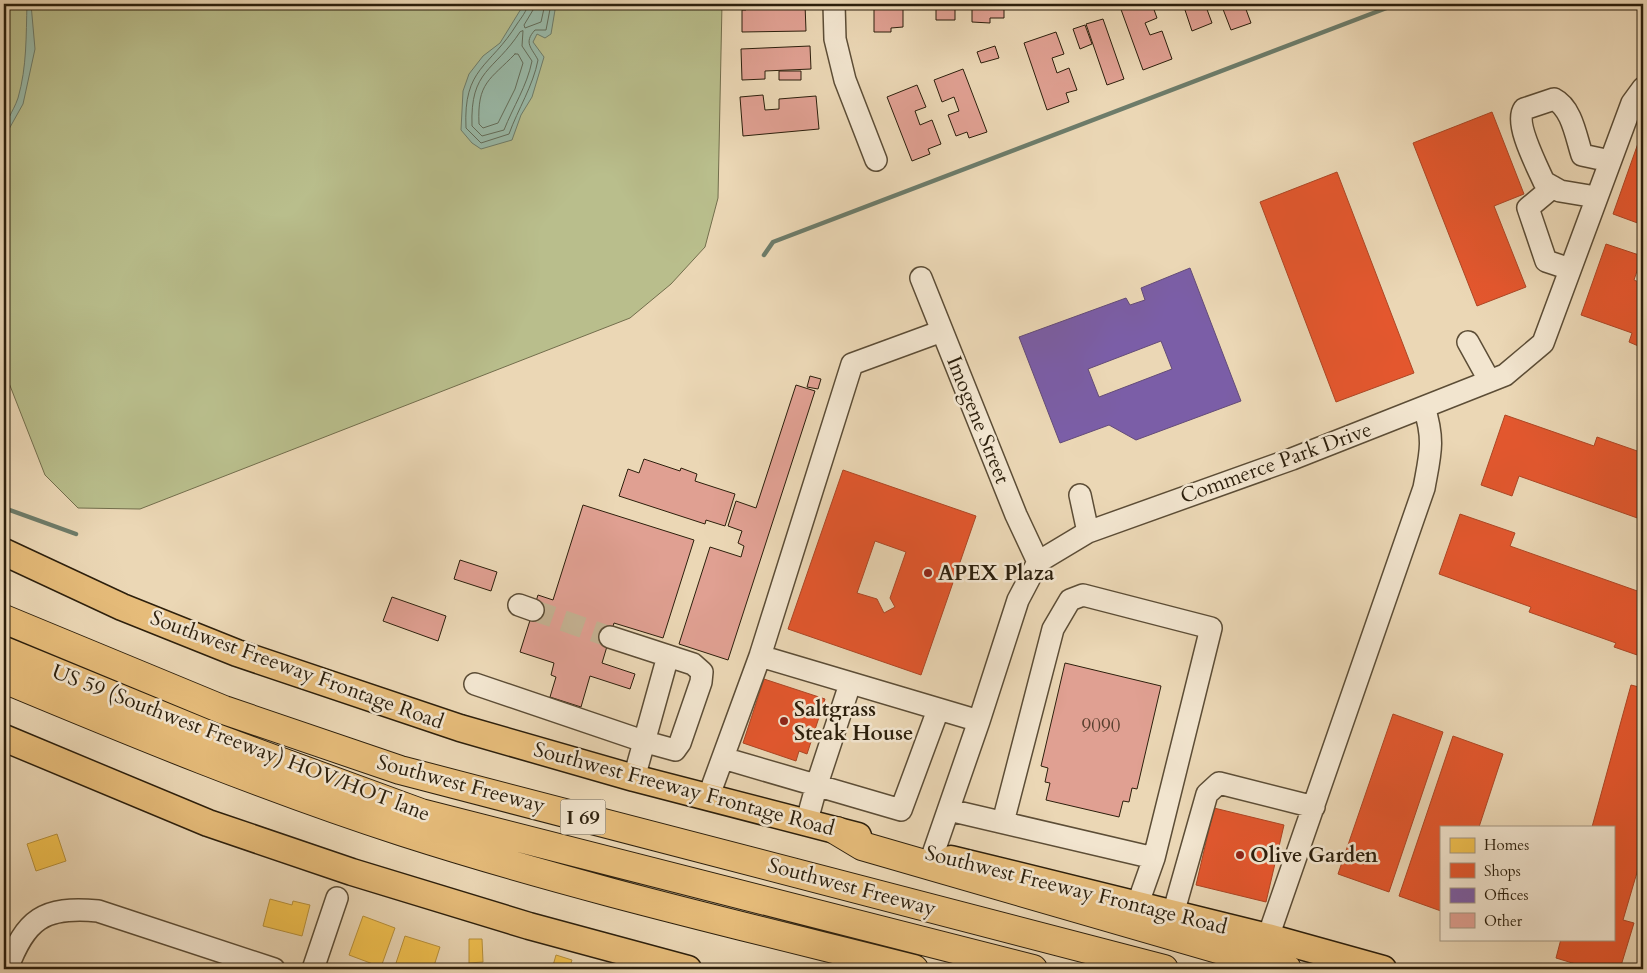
<svg xmlns="http://www.w3.org/2000/svg" width="1647" height="973" font-family="Cardo,serif">
<rect width="100%" height="100%" fill="#ebd7b5"/>
<filter id="stains"><feTurbulence type="fractalNoise" baseFrequency=".004" numOctaves="4"/><feColorMatrix values="0 0 0 0 .2 0 0 0 0 .09 0 0 0 0 .02 0 0 0 .5 -.17"/></filter>
<radialGradient id="worn" r=".72"><stop offset=".6" stop-color="#630" stop-opacity="0"/><stop offset="1" stop-color="#630" stop-opacity=".3"/></radialGradient>
<path fill="#b9be8c" stroke="#726e4c" d="M 4,4 L 722,4 L 718,198 L 705,247 L 671,284 L 630,318 L 140,509 L 78,508 L 45,475 L 7,378 L 4,337 Z"/>
<path fill="#99baa9" stroke="#6d7c6a" d="M 27,4 L 31,4 L 35,49 L 23,104 L 4,138 C 4,121 13,113 18,98 C 27,67 26,35 27,4 Z
M 524,4 L 556,4 L 551,34 L 545,38 L 537,34 L 533,42 L 544,57 L 532,97 L 521,115 L 512,140 L 481,149 L 472,143 L 461,130 L 463,91 L 469,74 L 483,56 L 500,43 Z"/>
<path fill="#f2c14e" stroke="#b7903a" d="M 57,834 L 66,861 L 36,871 L 27,844 Z
M 270,899 L 292,905 L 293,901 L 310,905 L 302,936 L 263,926 Z
M 363,916 L 395,928 L 381,967 L 349,955 Z
M 405,936 L 440,947 L 433,969 L 394,969 Z
M 469,939 L 482,939 L 483,962 L 469,963 Z
M 556,955 L 572,960 L 569,969 L 552,969 Z"/>
<path fill="#e4572e" stroke="#ad4624" fill-rule="evenodd" d="M 1492,112 L 1524,194 L 1494,206 L 1526,287 L 1477,306 L 1413,143 Z
M 1642,132 L 1643,133 L 1643,225 L 1613,214 Z
M 1337,172 L 1414,373 L 1336,402 L 1260,202 Z
M 1606,244 L 1642,256 L 1634,280 L 1643,284 L 1643,348 L 1629,342 L 1632,333 L 1581,315 Z
M 1505,415 L 1594,446 L 1597,437 L 1643,453 L 1643,520 L 1519,476 L 1512,496 L 1481,485 Z
M 843,470 L 976,516 L 921,675 L 788,629 ZM 875,541 L 906,552 L 890,598 L 895,607 L 884,613 L 877,599 L 857,593 Z
M 1460,514 L 1515,533 L 1510,546 L 1643,593 L 1643,657 L 1614,647 L 1616,643 L 1529,612 L 1531,607 L 1439,574 Z
M 764,679 L 825,699 L 807,754 L 799,751 L 796,761 L 743,743 Z
M 1631,685 L 1643,688 L 1643,852 L 1623,920 L 1634,923 L 1620,969 L 1592,969 L 1556,958 L 1561,939 L 1613,939 L 1613,827 L 1592,827 Z
M 1393,714 L 1443,732 L 1389,892 L 1338,874 Z
M 1453,736 L 1503,754 L 1479,827 L 1441,827 L 1441,911 L 1399,896 Z
M 1214,808 L 1284,825 L 1266,902 L 1196,885 Z"/>
<path fill="#7b5ea7" stroke="#634b78" fill-rule="evenodd" d="M 1190,268 L 1241,401 L 1136,440 L 1109,425 L 1060,443 L 1019,337 L 1126,298 L 1130,305 L 1145,300 L 1141,288 ZM 1161,341 L 1172,369 L 1099,397 L 1088,369 Z"/>
<g fill="none" stroke-linecap="round" stroke-linejoin="round">
<path stroke="#626c5a" stroke-width="1" d="M 528,4 C 527,11 521,18 517,24 C 490,68 463,67 466,128 L 481,143 L 509,134 C 518,109 533,86 538,60 C 532,48 523,43 535,30 L 546,30 L 551,4
M 534,4 L 533,10 L 524,25 L 525,28 L 541,22 L 545,4
M 523,31 L 522,46 L 532,61 C 527,86 513,107 504,130 L 482,136 L 472,126 C 470,69 494,72 520,32 Z
M 515,54 L 518,54 L 523,63 L 515,89 L 498,123 L 483,128 L 479,124 C 477,82 490,80 515,54 Z"/>
<path stroke="#6d7c6a" stroke-width="4.5" d="M 764,255 L 773,242 L 1397,4
M 4,508 L 76,534"/>
</g>
<path fill="#e0a092" stroke="#2c1f0c" d="M 745,4 L 766,4 L 766,9 L 782,9 L 781,4 L 805,4 L 806,31 L 742,32 L 742,10 L 746,10 Z
M 874,4 L 903,6 L 903,27 L 891,28 L 891,32 L 874,32 Z
M 936,4 L 955,4 L 955,20 L 936,20 Z
M 972,4 L 1004,4 L 1004,18 L 990,18 L 990,23 L 972,22 Z
M 1119,4 L 1152,4 L 1157,18 L 1145,23 L 1150,35 L 1162,31 L 1172,59 L 1143,70 Z
M 1183,4 L 1205,4 L 1212,23 L 1192,31 Z
M 1221,4 L 1244,4 L 1251,23 L 1231,30 Z
M 1103,19 L 1124,79 L 1107,85 L 1086,24 Z
M 1085,25 L 1092,44 L 1080,49 L 1073,29 Z
M 1056,32 L 1064,54 L 1052,58 L 1057,73 L 1069,68 L 1077,90 L 1066,93 L 1069,102 L 1047,110 L 1024,43 Z
M 810,46 L 811,69 L 765,71 L 765,79 L 742,80 L 741,49 Z
M 995,46 L 999,58 L 981,63 L 977,52 Z
M 963,69 L 987,132 L 969,138 L 967,132 L 956,136 L 948,115 L 959,111 L 954,97 L 942,102 L 934,80 Z
M 779,71 L 801,71 L 801,80 L 779,80 Z
M 917,85 L 926,107 L 915,111 L 920,125 L 932,120 L 941,144 L 928,149 L 930,154 L 912,161 L 887,97 Z
M 763,95 L 765,110 L 779,109 L 779,99 L 816,96 L 819,129 L 743,136 L 740,97 Z
M 810,376 L 821,379 L 818,389 L 807,387 Z
M 796,385 L 815,391 L 728,660 L 679,644 L 710,547 L 741,557 L 744,546 L 738,543 L 742,531 L 728,526 L 736,501 L 756,508 Z
M 644,459 L 680,471 L 681,468 L 697,474 L 695,481 L 735,494 L 725,526 L 706,520 L 705,524 L 619,496 L 628,469 L 639,473 Z
M 583,505 L 694,540 L 663,638 L 614,623 L 602,663 L 635,674 L 630,689 L 590,676 L 581,707 L 550,697 L 556,677 L 551,675 L 554,663 L 520,652 L 538,595 L 553,600 Z
M 460,560 L 497,572 L 491,591 L 454,579 Z
M 392,597 L 446,616 L 438,641 L 383,621 Z
M 1065,663 L 1161,686 L 1137,789 L 1132,788 L 1129,802 L 1123,801 L 1119,817 L 1046,800 L 1050,783 L 1045,782 L 1048,768 L 1041,766 Z"/>
<g fill="none" stroke-linecap="round" stroke-linejoin="round">
<path stroke="#c5b293" stroke-width="21" stroke-dasharray="21 11" stroke-linecap="butt" d="M 533,610 L 610,637"/>
<defs>
<path id="minor" d="M 834,4 L 835,39 L 845,80 L 876,160
M 1553,187 L 1528,208 L 1546,261 L 1570,269
M 1596,197 L 1560,191 L 1544,182 C 1537,166 1514,123 1524,109 L 1554,99 C 1572,108 1576,137 1582,155 L 1610,161
M 921,278 L 1016,515 L 1038,562
M 1468,342 L 1489,380
M 1080,495 L 1088,532
M 519,605 L 533,610
M 760,656 L 979,721
M 475,684 L 646,742 L 675,750 L 680,743 L 701,682 L 702,672 L 693,664 L 610,637
M 723,758 L 901,810 L 938,710
M 634,778 L 668,656
M 708,798 L 760,656 L 852,364 L 942,331
M 949,810 L 1154,858
M 1003,822 L 1053,629 L 1070,600 L 1083,595 L 1211,628 L 1154,858 L 1137,906
M 806,824 L 817,784 L 850,684
M 933,854 L 979,721 L 1018,600 L 1038,562 L 1088,532 L 1292,459 L 1505,375 L 1543,343 L 1632,103 L 1643,88
M 1173,914 L 1207,794 L 1219,783 L 1314,807
M 1268,937 L 1424,488 C 1430,455 1435,441 1424,407
M 7,969 C 26,919 43,906 98,911 L 274,969
M 313,969 L 337,898"/>
<path id="major" d="M 4,552 L 122,607 L 237,653 L 460,728 L 634,778 L 858,836
M 4,738 L 208,823 L 352,872 L 529,926 L 688,969
M 951,859 L 1268,937 L 1383,969"/>
<path id="highway" d="M 4,619 L 224,710 L 400,770 L 1164,969
M 4,651 L 216,738 L 421,813 L 1033,969
M 4,679 C 136,734 267,788 403,832 C 571,886 743,926 914,969
M 837,831 L 862,846 L 1287,969"/>
</defs>
<use href="#minor" stroke="#5c4d36" stroke-width="24"/>
<use href="#major" stroke="#2c1f0c" stroke-width="29"/>
<use href="#highway" stroke="#2c1f0c" stroke-width="30"/>
<use href="#minor" stroke="#f2e5cf" stroke-width="21"/>
<use href="#major" stroke="#e6bc7a" stroke-width="26"/>
<use href="#highway" stroke="#e6bc7a" stroke-width="28"/>
</g>
<g fill="#8f2418" stroke="#f2e5cf" stroke-width="2">
<circle cx="928" cy="573" r="5"/>
<circle cx="784" cy="721" r="5"/>
<circle cx="1240" cy="855" r="5"/>
</g>
<g text-anchor="middle" dominant-baseline="central" stroke-width="5" stroke-linejoin="round" paint-order="stroke">
<g font-size="19" fill="#593f2e">
<text x="1101" y="726">9090</text>
</g>
<rect fill="#f2e5cf" stroke="#675a46" stroke-width="1" x="560.5" y="799.5" width="45" height="35" rx="4"/>
<g font-size="20" font-weight="bold" fill="#2c1f0c">
<text x="583" y="817">I 69</text>
</g>
<g font-size="21" fill="#2c1f0c" stroke="#f2e5cf">
<text transform="translate(978 420) rotate(68)">Imogene Street</text>
<text transform="translate(1276 463) rotate(-20)">Commerce Park Drive</text>
<text transform="translate(297 670) rotate(20)">Southwest Freeway Frontage Road</text>
<text transform="translate(241 743) rotate(21)">US 59 (Southwest Freeway) HOV/HOT lane</text>
<text transform="translate(461 784) rotate(15)">Southwest Freeway</text>
<text transform="translate(684 789) rotate(15)">Southwest Freeway Frontage Road</text>
<text transform="translate(852 887) rotate(15)">Southwest Freeway</text>
<text transform="translate(1076 890) rotate(14)">Southwest Freeway Frontage Road</text>
</g>
<g font-size="21" font-weight="bold" fill="#2c1f0c" stroke="#f2e5cf" text-anchor="start">
<text x="938" y="573">APEX Plaza</text>
<text x="794" y="709">Saltgrass<tspan x="794" dy="24">Steak House</tspan></text>
<text x="1250" y="855">Olive Garden</text>
</g>
</g>
<rect width="1647" height="973" fill="none" stroke="#ebd7b5" stroke-width="20"/>
<rect x="5" y="5" width="1637" height="963" fill="none" stroke="#2c1f0c" stroke-width="2.5"/>
<rect x="10" y="10" width="1627" height="953" fill="none" stroke="#2c1f0c"/>
<rect x="1440" y="826" width="175" height="115" fill="#f2e5cf" stroke="#a39681"/>
<rect x="1450" y="838" width="25" height="15" fill="#f2c14e" stroke="#a39681"/>
<text x="1484" y="850" font-size="15" fill="#2c1f0c">Homes</text>
<rect x="1450" y="863" width="25" height="15" fill="#e4572e" stroke="#a39681"/>
<text x="1484" y="876" font-size="15" fill="#2c1f0c">Shops</text>
<rect x="1450" y="888" width="25" height="15" fill="#7b5ea7" stroke="#a39681"/>
<text x="1484" y="900" font-size="15" fill="#2c1f0c">Offices</text>
<rect x="1450" y="913" width="25" height="15" fill="#e0a092" stroke="#a39681"/>
<text x="1484" y="926" font-size="15" fill="#2c1f0c">Other</text>
<rect width="100%" height="100%" filter="url(#stains)"/>
<rect width="100%" height="100%" fill="url(#worn)"/>
</svg>
